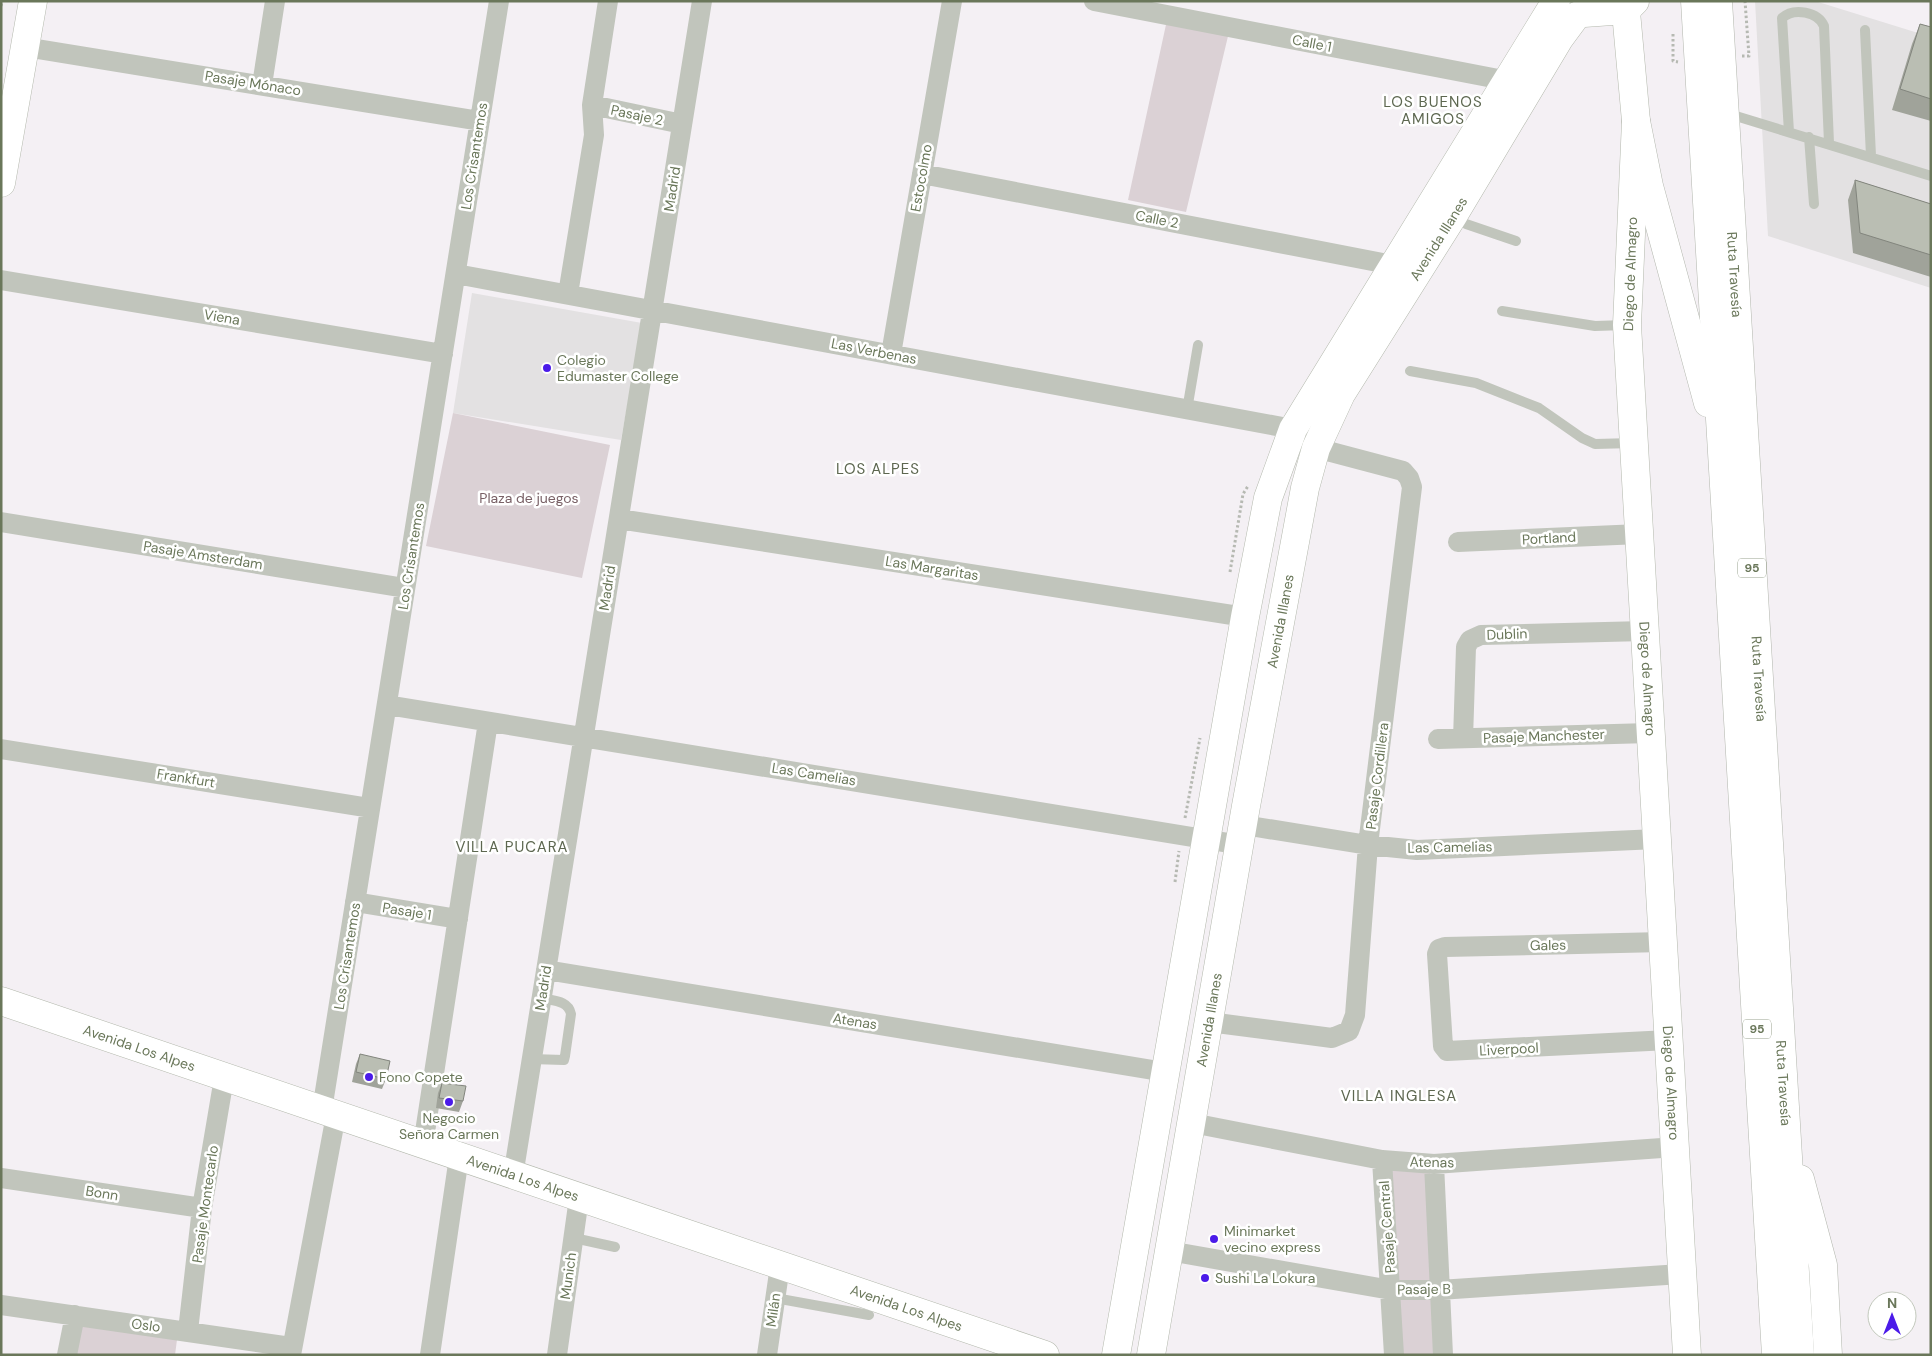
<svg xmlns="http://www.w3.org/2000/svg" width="1932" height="1356" font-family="'DM Sans',sans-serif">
<rect width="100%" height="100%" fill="#f4f0f4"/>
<path fill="#e3e1e2" d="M 1755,1 L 1815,1 L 1931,37 L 1931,288 L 1768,236 Z
M 472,293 L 642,323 L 621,440 L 453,413 Z"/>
<path fill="#dbd1d5" d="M 1167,20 L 1229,32 L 1186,212 L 1128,200 Z
M 453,413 L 610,445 L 582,578 L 426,546 Z
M 1386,1164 L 1430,1168 L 1439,1355 L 1398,1355 Z
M 81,1319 L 178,1332 L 175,1355 L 76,1355 Z"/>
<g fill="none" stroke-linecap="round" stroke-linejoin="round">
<defs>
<g id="secondary">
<path id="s1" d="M 1625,1 L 1636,121 L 1627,325 L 1687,1355"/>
<path d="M 1,183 L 33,1"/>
<path id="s2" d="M 1,1001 L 1045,1355"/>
<path d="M 1116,1355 L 1245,617 L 1268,498 L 1293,429 L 1556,1"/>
<path id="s3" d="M 1151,1355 L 1246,806 L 1305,488 L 1316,448 L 1341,394 L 1453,216 L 1559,39 L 1576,16 L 1584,13 L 1626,10 L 1635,1"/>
</g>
<g id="highway">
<path d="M 1695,1 L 1776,1355"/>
<path id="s4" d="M 1718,1 L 1800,1355"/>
<path d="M 1636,121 L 1649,186 L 1708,403"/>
<path d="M 1800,1179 L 1823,1265 L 1828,1355"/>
</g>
</defs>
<use href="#secondary" stroke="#b3b8ac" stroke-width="29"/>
<use href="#highway" stroke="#b2b6ad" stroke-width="29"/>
<path stroke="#b6b9b2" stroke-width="3" stroke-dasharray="2.5 2.5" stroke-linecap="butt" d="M 1,6 L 2,1
M 1673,34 L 1673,61 L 1678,62
M 1742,56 L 1749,56 L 1745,1
M 1230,572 L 1243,494 L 1248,486
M 1185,818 L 1200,738
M 1175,882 L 1179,851"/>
<path stroke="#c1c5bc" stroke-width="10" d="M 1865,30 L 1871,156
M 1726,113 L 1931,176
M 1789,132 L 1782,18 C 1794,7 1818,12 1824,26 L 1829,143
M 1809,137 L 1814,204
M 1454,217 L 1466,224 L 1516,241
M 1502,311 L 1595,326 L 1626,325
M 1410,371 L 1476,383 L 1539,408 L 1582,438 L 1595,444 L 1633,443
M 1187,410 L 1198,345
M 531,1059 L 564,1060 L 565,1056 L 571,1014 C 568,1000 553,1001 541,998
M 574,1238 L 615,1247
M 775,1298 L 869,1315"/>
<path stroke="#c1c5bc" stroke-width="20" d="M 1094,1 L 1519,83
M 25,47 L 480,121
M 262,85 L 275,1
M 592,105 L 682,124
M 922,174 L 1393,265
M 456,274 L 1293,429
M 1,280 L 443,354
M 568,294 L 594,135 L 592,105 L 608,1
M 891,354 L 952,1
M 619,519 L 1245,617
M 1,522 L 405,588
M 1458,542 L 1640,534
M 387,705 L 1241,845
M 1438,739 L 1650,733
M 1463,739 L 1466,647 L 1470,640 L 1481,635 L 1645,631
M 1,749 L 370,808
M 1244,825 L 1368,845 L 1417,850 L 1657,839
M 355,902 L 458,919
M 1663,942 L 1445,947 L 1439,949 L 1437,954 L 1443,1046 L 1447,1051 L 1669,1040
M 546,970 L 1165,1072
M 1209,1022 L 1332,1038 L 1349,1031 L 1355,1015 L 1368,845 L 1412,487 L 1409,478 L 1403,471 L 1316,448
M 322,1110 L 499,1
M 1192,1123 L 1382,1160 L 1434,1164 L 1676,1147
M 423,1145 L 488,722
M 1382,1160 L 1394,1355
M 1434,1164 L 1443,1355
M 513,1176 L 702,1
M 1,1178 L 202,1208
M 1169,1251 L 1391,1290 L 1439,1290 L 1681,1274
M 1,1305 L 291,1347
M 188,1331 L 202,1208 L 224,1078
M 67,1355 L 75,1315
M 291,1355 L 336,1115
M 430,1355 L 459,1157
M 557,1355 L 579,1198
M 767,1355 L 780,1266"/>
<use href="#secondary" stroke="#fff" stroke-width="28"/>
<use href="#highway" stroke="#fff" stroke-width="28"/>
</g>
<path fill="#a0a39a" d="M 1920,24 L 1931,27 L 1931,121 L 1892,110 L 1912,44 Z
M 1855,180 L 1931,204 L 1931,277 L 1853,253 L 1848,200 Z
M 360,1054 L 386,1079 L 382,1089 L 352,1082 L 356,1064 Z
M 442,1083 L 463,1101 L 459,1112 L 436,1108 L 438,1093 Z"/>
<path fill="#babeb3" stroke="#82857d" d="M 1920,24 L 1931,27 L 1931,99 L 1900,89 Z
M 1855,180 L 1931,204 L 1931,255 L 1860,233 Z
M 360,1054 L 390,1061 L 386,1079 L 356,1072 Z
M 442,1083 L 466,1086 L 463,1101 L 439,1098 Z"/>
<g fill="#4b1be9" stroke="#fff" stroke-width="2">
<circle cx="547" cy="368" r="5"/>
<circle cx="369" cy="1077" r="5"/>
<circle cx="449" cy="1102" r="5"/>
<circle cx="1214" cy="1239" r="5"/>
<circle cx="1205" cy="1278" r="5"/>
</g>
<g text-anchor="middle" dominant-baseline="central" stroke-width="5" stroke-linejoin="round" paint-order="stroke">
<g fill="#fff" stroke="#97a08c" stroke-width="1">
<rect x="1738" y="558.5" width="28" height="19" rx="4"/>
<rect x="1743" y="1019.5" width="28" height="19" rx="4"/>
</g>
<g font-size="12" font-weight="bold" fill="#6a775a">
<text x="1752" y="568">95</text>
<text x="1757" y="1029">95</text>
</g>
<g font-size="14" fill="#6a775a" stroke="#fff">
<text transform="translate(1312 43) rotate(11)">Calle 1</text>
<text transform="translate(253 83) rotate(9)">Pasaje Mónaco</text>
<text transform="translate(637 115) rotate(12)">Pasaje 2</text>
<text transform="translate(474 156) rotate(-81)">Los Crisantemos</text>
<text transform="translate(921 178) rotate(-80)">Estocolmo</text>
<text transform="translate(672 189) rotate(-81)">Madrid</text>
<text transform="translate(1157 219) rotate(11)">Calle 2</text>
<text stroke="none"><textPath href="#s3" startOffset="1165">Avenida Illanes</textPath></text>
<text transform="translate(1630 274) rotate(-88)">Diego de Almagro</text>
<text stroke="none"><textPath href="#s4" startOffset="274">Ruta Travesía</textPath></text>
<text transform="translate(222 317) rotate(10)">Viena</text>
<text transform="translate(874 351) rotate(11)">Las Verbenas</text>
<text transform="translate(1549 538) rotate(-3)">Portland</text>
<text transform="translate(203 555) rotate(9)">Pasaje Amsterdam</text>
<text transform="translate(411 556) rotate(-81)">Los Crisantemos</text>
<text transform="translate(932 568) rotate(9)">Las Margaritas</text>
<text transform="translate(607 588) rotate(-81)">Madrid</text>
<text stroke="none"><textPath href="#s3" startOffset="745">Avenida Illanes</textPath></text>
<text transform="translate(1507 634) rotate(-2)">Dublin</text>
<text stroke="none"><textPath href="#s1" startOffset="679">Diego de Almagro</textPath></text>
<text stroke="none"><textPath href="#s4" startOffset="679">Ruta Travesía</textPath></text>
<text transform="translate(1544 736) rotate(-2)">Pasaje Manchester</text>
<text transform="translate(814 774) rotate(9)">Las Camelias</text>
<text transform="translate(1377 776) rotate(-83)">Pasaje Cordillera</text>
<text transform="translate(186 778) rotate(9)">Frankfurt</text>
<text transform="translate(1450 847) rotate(-1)">Las Camelias</text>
<text transform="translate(407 911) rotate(9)">Pasaje 1</text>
<text transform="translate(1548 945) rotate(-1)">Gales</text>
<text transform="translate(347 956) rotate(-81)">Los Crisantemos</text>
<text transform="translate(543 988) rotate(-81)">Madrid</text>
<text stroke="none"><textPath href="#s3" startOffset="340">Avenida Illanes</textPath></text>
<text transform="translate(855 1021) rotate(9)">Atenas</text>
<text stroke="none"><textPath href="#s2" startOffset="146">Avenida Los Alpes</textPath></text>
<text transform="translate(1509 1049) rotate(-3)">Liverpool</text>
<text stroke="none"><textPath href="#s1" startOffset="1084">Diego de Almagro</textPath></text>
<text stroke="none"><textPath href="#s4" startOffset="1084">Ruta Travesía</textPath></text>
<text transform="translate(1432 1162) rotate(1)">Atenas</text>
<text stroke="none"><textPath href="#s2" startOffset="551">Avenida Los Alpes</textPath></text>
<text transform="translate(102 1193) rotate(9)">Bonn</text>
<text transform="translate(205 1204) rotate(-82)">Pasaje Montecarlo</text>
<text transform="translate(1387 1227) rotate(-94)">Pasaje Central</text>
<text transform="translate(568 1276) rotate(-82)">Munich</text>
<text transform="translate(1424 1289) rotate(-1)">Pasaje B</text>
<text stroke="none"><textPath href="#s2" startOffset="956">Avenida Los Alpes</textPath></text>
<text transform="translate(773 1310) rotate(-82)">Milán</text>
<text transform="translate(146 1325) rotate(8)">Oslo</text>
</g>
<g font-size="14" fill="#6a775a" stroke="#fff" text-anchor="start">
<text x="557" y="360">Colegio<tspan x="557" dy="16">Edumaster College</tspan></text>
<text x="379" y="1077">Fono Copete</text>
<text x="449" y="1118" text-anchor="middle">Negocio<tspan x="449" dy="16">Señora Carmen</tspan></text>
<text x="1224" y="1231">Minimarket<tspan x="1224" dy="16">vecino express</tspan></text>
<text x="1215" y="1278">Sushi La Lokura</text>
</g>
<g font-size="14" fill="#796166" stroke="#fff">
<text x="529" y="498">Plaza de juegos</text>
</g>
<g font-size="15" letter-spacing="1" fill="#5d6750" stroke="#fff">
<text x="1433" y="102">LOS BUENOS<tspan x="1433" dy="17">AMIGOS</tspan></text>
<text x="878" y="469">LOS ALPES</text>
<text x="512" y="847">VILLA PUCARA</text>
<text x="1399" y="1096">VILLA INGLESA</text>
</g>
</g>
<rect width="1932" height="1356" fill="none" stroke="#6a775a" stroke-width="5"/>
<g transform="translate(1892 1316)"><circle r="24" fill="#ffffff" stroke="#c3c9bd"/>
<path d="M0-4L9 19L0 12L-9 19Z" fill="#4b1be9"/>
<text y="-8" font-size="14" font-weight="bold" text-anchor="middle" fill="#6a775a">N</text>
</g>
</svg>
